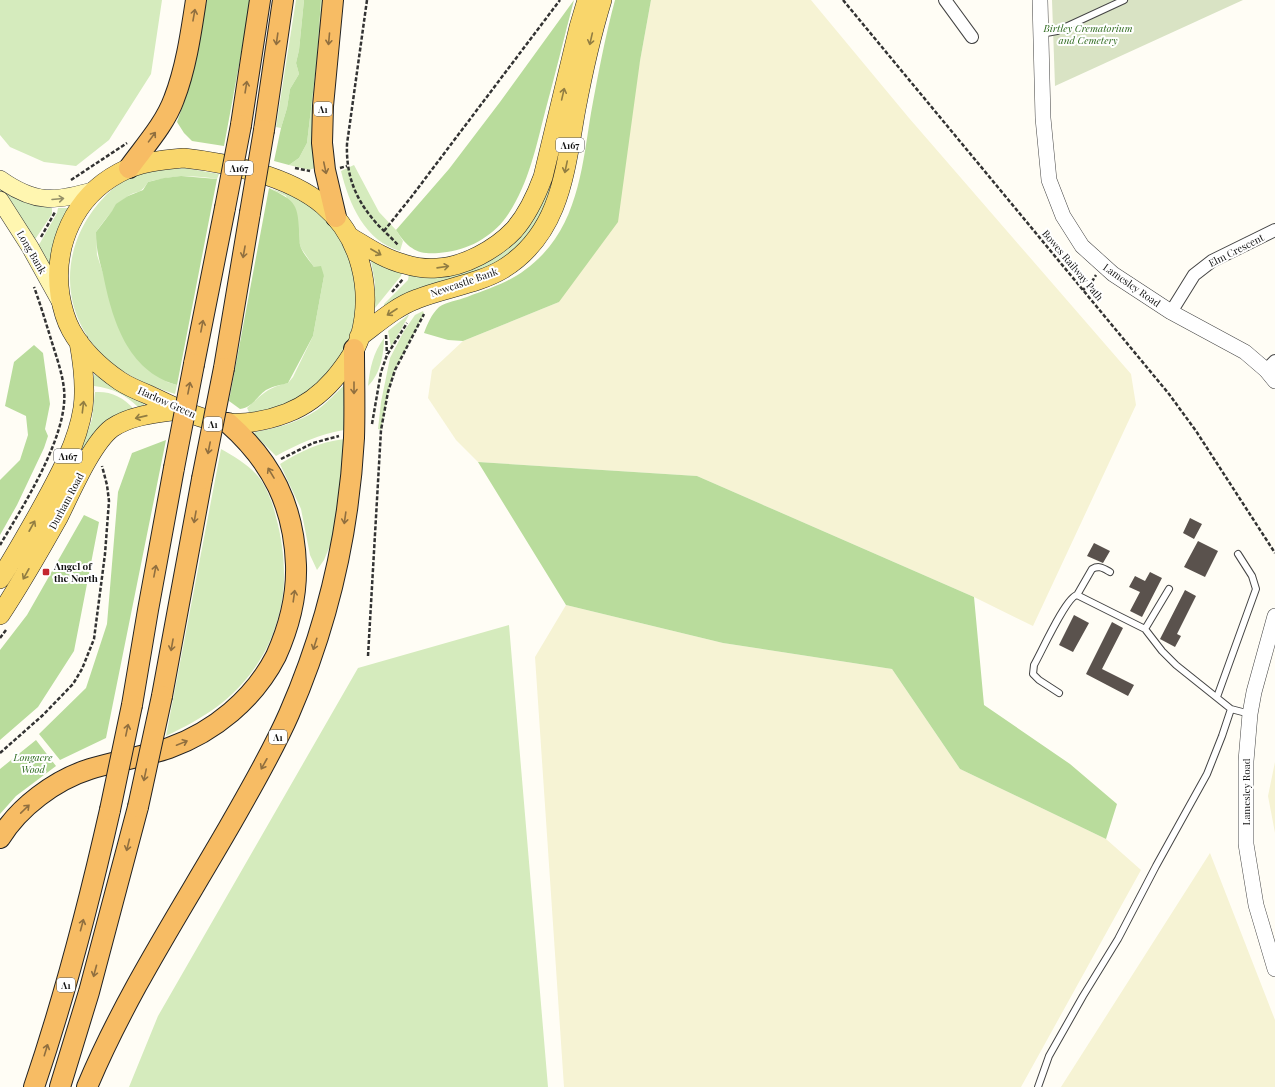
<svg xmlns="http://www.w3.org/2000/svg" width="1275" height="1087" font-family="'Playfair Display',serif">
<rect width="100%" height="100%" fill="#fffdf5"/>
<path fill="#f6f3d4" d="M 651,0 L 811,0 L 909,118 L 1131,374 L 1136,405 L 1033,626 L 974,597 L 697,476 L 478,462 L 456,440 L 428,398 L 432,370 L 463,341 L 559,302 L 640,61 Z
M 566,605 L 723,643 L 892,669 L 960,769 L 1106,839 L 1141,870 L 1021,1087 L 564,1087 L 535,657 Z
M 1275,762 L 1275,833 L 1268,796 Z
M 1210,853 L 1275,1020 L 1275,1087 L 1061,1087 Z"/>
<path fill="#d5ebbd" d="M 0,0 L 162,0 L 151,74 L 109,140 L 76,166 L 44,162 L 10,147 L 0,135 Z
M 296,0 L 304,0 L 299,50 L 296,63 L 299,74 L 290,89 L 287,108 L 281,128 L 276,127 Z
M 321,0 L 325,0 L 315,168 L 309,170 L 289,165 L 299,158 L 307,143 L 317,58 Z
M 564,129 L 555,185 L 529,237 L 500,263 L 385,308 L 384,304 L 408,280 L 409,274 L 464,271 L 548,190 L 554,175 Z
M 354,165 L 379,212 L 396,230 L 403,241 L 400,251 C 365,241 349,204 341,171 Z
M 185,168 L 219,174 L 217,179 C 191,175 174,175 148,182 C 140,195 138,190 128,196 C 117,204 103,222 96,232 L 97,255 L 103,273 L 167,382 L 177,385 L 175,394 C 147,385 119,373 99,351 C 60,309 61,248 98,204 C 105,196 113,187 123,182 C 141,171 164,169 185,168 Z
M 0,184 L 30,204 L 52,208 L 52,214 L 36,238 L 34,240 L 0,191 Z
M 269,188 C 280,192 296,196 306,202 C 312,205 317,212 322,216 C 379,271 363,370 290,402 C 277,407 263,414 249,412 L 247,408 C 263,394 266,388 288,383 L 293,377 L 313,336 L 324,276 L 314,267 L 301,248 L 286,196 Z
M 58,208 L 68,208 L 70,210 L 51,266 L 48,267 L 37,246 L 40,243 L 57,213 Z
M 370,256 L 402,272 L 401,276 L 375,308 L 375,283 Z
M 423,311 L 424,314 L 395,370 L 388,392 L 381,430 L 378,429 L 381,402 L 390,358 L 404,331 L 415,315 Z
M 408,315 L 409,315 L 391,347 L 388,331 Z
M 384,338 C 384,354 380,375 368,386 C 370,368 373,353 384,338 Z
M 94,374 L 113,387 L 145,403 L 144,405 L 138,407 C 126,395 112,388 94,386 Z
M 345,384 L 344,430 C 320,434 298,444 276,456 L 254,434 L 255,432 C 276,428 298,423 317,410 C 327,403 336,393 345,384 Z
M 95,392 C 111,391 123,397 134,409 L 70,472 L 88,431 L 92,419 Z
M 344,439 L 344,467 L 332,541 L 324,560 L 317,570 L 310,555 L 301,509 L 280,464 C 301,451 320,442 344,439 Z
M 221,449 C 235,457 251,466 261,480 C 268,491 273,504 276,517 C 281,535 284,555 284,574 C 285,602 274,640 258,663 C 235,699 204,718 166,736 Z
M 509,625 L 548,1087 L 129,1087 L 158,1016 L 358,668 Z"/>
<path fill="#b9dc9c" d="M 207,0 L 251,0 L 224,146 L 192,141 L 184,133 L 177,122 L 188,91 Z
M 304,0 L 321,0 L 317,58 L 307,143 L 299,158 L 289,165 L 274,161 L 281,128 L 287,108 L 290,89 L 299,74 L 296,63 L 299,50 Z
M 574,0 C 564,38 555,75 545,112 C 536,147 529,182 509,213 C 496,234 471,249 447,252 C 421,256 410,252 396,230 L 449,169 L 500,102 Z
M 615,0 L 651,0 L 640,61 L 618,222 L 559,302 L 463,341 L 448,340 L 424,333 C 428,323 431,315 439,307 C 446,302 459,300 467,297 C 499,285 519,279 543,254 C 579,216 583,161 591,113 C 598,75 605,37 615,0 Z
M 181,176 L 217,179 L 177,385 C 127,371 112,319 103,274 C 99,259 96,249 96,232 L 112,211 L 116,204 L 128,196 L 143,190 L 148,182 L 164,178 Z
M 269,188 C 293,200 298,202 299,230 C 299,236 299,243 301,248 C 304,255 310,261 314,267 L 321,266 L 324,276 L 313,336 L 288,383 C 281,385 273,386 266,390 C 256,397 253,407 240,409 L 229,401 Z
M 34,345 L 43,353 L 50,404 L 45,429 L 48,436 L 44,448 L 17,505 L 0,535 L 0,480 L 20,460 L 28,435 L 26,416 L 5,406 L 14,362 Z
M 166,440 L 106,738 L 60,760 L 39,734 L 86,688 L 107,624 L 118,492 L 132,453 Z
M 478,462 L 697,476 L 974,597 L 984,705 L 1070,764 L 1117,804 L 1106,839 L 960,769 L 892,669 L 723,643 L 566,605 Z
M 84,515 L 99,522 L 74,651 L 38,707 L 0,740 L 0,650 L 27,615 Z
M 36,740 L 56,766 L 16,796 L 0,814 L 0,769 Z"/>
<path fill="#d9e3c4" d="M 1052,0 L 1243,0 L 1055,86 Z"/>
<path fill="#5a524d" d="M 1190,518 L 1202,524 L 1194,539 L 1183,533 Z
M 1198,541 L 1218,551 L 1205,577 L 1184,567 Z
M 1094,543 L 1110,551 L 1103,563 L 1087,556 Z
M 1150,572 L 1162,578 L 1142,617 L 1130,611 L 1140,592 L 1129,587 L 1135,576 L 1145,581 Z
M 1185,590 L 1196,596 L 1177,634 L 1181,636 L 1175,647 L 1160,639 Z
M 1074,615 L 1089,623 L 1073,652 L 1059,645 Z
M 1112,622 L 1123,628 L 1102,669 L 1134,685 L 1128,696 L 1086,674 Z"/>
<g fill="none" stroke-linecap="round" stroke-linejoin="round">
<defs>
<path id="service" d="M 1041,34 L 1057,31 L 1124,0
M 1077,595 L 1092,569 C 1099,565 1103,568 1110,572
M 1145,629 L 1169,589
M 1059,693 L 1039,680 L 1033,674 L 1034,665 C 1041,653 1066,597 1077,595 L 1145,629 L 1162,651 L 1176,665 L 1231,709 L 1250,714
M 1217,697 L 1256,589 L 1252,576 L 1238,554
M 1038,1087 L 1049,1056 L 1083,996 L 1118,939 L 1156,866 L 1207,774 L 1222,736 L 1231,709"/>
<path id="minor" d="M 945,0 L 972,37
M 1171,312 L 1194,275 L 1212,261 L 1275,230
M 1266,370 L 1275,361"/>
<path id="tertiary" d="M 1040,0 L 1043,118 L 1049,180 L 1063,216 L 1082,246 L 1113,274 L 1171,312 L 1245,352 L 1266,370 L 1275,381
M 1275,616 L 1254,692 L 1250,714 L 1246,761 L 1246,844 L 1256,905 L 1275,969"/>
<path id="secondary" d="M 0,179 C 35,204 55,202 95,190
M 0,200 L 30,247 L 61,303"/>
<path id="primary" d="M 184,158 C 228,163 289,176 323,205 C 361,237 373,290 360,337 C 355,353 344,367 334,379 C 321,394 305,406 287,413 C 269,420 249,424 229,423 C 201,421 174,407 149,395 C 139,391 129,387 120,381 C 101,368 82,350 71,330 C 65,319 62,307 60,295 C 53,246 74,197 119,173 C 139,162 162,160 184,158 Z
M 350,237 C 367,247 384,259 404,264 C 414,267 426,269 437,268 C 464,267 496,249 514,230 C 528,214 536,196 543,177 L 579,27 L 587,0
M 359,337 C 378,323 395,307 417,299 C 444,288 478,284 503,269 C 561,233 565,170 576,109 C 583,72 591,36 602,0
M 0,579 C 14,557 27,534 40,511 C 58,478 77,445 83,408 C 86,386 83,364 79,342
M 0,615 C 21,583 40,550 59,516 C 71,492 92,443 112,428 C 131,415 157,413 179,410"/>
<path id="trunk" d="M 333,0 L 323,106 L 322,143 L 325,170 L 336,217
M 241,125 L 260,0
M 264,130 L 283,0
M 129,168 C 144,147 165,124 174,99 C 186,68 191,33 196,0
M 194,364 L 225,208
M 224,368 L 250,213
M 162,696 L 202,479
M 132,705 L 148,610 L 174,468
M 0,838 C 19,807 55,780 90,769 C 116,761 143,757 169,748 C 214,732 254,699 276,656 C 289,627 297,597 296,565 C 294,506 272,462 228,423
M 34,1087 C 65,996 89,903 110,810
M 60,1087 L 89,992 L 138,807
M 87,1087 C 125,996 180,912 229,827 C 250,790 272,753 289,714 C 327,627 349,532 354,438 C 355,408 354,379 354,349"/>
</defs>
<use href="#service" stroke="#444" stroke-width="8"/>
<use href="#minor" stroke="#444" stroke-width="14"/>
<use href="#tertiary" stroke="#444" stroke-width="16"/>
<use href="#secondary" stroke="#333" stroke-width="18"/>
<use href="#primary" stroke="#222" stroke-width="20"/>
<use href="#trunk" stroke="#222" stroke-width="22"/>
<path stroke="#333" stroke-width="2.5" stroke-dasharray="4 2" stroke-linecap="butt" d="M 367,0 L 347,144 C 346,173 354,196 372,218 C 380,228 390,236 398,245
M 843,0 L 1169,394 L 1196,431 L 1275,553
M 295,168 L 310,171
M 340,168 L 347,166
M 71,180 L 127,143
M 384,231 L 412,196 L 560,0
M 41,237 L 55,212
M 1083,290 L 1093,280 L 1096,275
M 392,292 L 403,279
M 386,335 L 387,354
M 372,424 L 381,372 L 387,355 L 407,323
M 281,459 L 313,443 L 339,436
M 0,545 C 23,506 69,435 64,389 C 62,371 55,353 50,336 C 45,320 40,303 34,287
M 0,638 L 6,630
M 368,656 L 381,430 L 388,392 L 395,370 L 424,314
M 0,753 L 43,715 L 73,684 L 82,669 L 94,639 L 105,554 L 109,501 L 107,485 L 102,466"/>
<use href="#service" stroke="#fff" stroke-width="6"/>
<use href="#minor" stroke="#fff" stroke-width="12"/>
<use href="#tertiary" stroke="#fff" stroke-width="15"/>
<use href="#secondary" stroke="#fff6b0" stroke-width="17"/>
<use href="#primary" stroke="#f9d66b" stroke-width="19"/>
<use href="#trunk" stroke="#f7bc64" stroke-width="20"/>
<defs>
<path id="trunk-bridge" d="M 225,208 L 241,125
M 250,213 L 264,130
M 174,468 L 194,364
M 202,479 L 224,368
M 138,807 L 162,696
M 110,810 L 132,705"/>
</defs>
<use href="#trunk-bridge" stroke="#222" stroke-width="22" stroke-linecap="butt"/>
<use href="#trunk-bridge" stroke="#f7bc64" stroke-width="20"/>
</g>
<defs><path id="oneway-shaft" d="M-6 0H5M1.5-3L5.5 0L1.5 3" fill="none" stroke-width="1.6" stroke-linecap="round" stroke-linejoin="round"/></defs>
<g stroke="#906f3f">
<use href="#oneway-shaft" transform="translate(194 15) rotate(-80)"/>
<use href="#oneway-shaft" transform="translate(277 39) rotate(98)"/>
<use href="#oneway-shaft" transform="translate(329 39) rotate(95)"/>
<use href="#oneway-shaft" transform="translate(246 87) rotate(-81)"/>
<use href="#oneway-shaft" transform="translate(152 137) rotate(-54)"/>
<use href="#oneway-shaft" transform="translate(325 168) rotate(78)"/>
<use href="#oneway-shaft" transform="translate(244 252) rotate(100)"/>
<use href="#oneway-shaft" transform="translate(202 326) rotate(-79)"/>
<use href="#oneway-shaft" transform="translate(189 388) rotate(-79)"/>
<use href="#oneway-shaft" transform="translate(354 388) rotate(90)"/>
<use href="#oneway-shaft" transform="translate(209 448) rotate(101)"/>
<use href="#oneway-shaft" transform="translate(271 473) rotate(-121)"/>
<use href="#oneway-shaft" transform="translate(195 517) rotate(100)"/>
<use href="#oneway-shaft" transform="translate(345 518) rotate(98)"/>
<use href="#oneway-shaft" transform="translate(155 571) rotate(-79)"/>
<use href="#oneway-shaft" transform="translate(294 596) rotate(-82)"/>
<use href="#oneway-shaft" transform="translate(315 644) rotate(108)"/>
<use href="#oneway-shaft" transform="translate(172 645) rotate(100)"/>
<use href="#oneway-shaft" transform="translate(127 730) rotate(-78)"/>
<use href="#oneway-shaft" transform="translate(182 743) rotate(-22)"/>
<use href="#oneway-shaft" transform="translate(264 764) rotate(119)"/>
<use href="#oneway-shaft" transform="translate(145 775) rotate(102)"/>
<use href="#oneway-shaft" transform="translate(25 809) rotate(-44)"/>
<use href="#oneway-shaft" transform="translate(128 845) rotate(104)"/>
<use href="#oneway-shaft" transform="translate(82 925) rotate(-75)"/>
<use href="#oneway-shaft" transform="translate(95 971) rotate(105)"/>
<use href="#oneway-shaft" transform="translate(46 1050) rotate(-73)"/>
</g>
<g stroke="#917d42">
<use href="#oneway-shaft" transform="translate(591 39) rotate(103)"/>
<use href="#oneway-shaft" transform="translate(563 94) rotate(-77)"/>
<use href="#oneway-shaft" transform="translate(566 167) rotate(102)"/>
<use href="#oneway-shaft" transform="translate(376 252) rotate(30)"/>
<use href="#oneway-shaft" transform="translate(443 267) rotate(-8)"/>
<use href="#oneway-shaft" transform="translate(392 312) rotate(147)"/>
<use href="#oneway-shaft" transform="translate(83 407) rotate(-83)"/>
<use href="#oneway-shaft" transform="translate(141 417) rotate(167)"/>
<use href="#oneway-shaft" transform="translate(32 526) rotate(-61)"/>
<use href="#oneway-shaft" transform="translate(26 574) rotate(119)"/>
</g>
<use stroke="#948f68" href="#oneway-shaft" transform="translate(58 199) rotate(-5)"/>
<rect fill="#c4262e" stroke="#fff" stroke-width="1.5" x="42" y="568" width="8" height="8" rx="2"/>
<g text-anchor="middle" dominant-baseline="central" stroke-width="4" stroke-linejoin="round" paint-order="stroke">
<g fill="#fff" stroke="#585858" stroke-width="1">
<rect x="314" y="102" width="18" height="14" rx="3"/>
<rect x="556" y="138" width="28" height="14" rx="3"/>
<rect x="225" y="161" width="28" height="14" rx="3"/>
<rect x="204" y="417" width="18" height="14" rx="3"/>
<rect x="54" y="449" width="28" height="14" rx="3"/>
<rect x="269" y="730" width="18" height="14" rx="3"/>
<rect x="57" y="978" width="18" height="14" rx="3"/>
</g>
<g font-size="9" font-weight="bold" fill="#111">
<text x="323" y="109">A1</text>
<text x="570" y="145">A167</text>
<text x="239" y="168">A167</text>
<text x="213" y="424">A1</text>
<text x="68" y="456">A167</text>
<text x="278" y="737">A1</text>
<text x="66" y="985">A1</text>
</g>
<g font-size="10" font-style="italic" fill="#2f6b1f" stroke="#fff">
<text x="1088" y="28">Birtley Crematorium<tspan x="1088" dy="12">and Cemetery</tspan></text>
<text x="33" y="757">Longacre<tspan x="33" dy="12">Wood</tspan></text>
</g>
<g font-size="10" fill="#111" stroke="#fff">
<text transform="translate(1236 250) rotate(-27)">Elm Crescent</text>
<text transform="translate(32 252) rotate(60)">Long Bank</text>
<text transform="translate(1073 265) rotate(50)">Bowes Railway Path</text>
<text transform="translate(464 282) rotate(-19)">Newcastle Bank</text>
<text transform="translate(1132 285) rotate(35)">Lamesley Road</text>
<text transform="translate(167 402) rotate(24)">Harlow Green</text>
<text transform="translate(66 501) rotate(-62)">Durham Road</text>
<text transform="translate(1246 792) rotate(-90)">Lamesley Road</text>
</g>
<g font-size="10" font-weight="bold" fill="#111" stroke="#fff" text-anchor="start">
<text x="54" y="566">Angel of<tspan x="54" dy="12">the North</tspan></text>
</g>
</g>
</svg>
